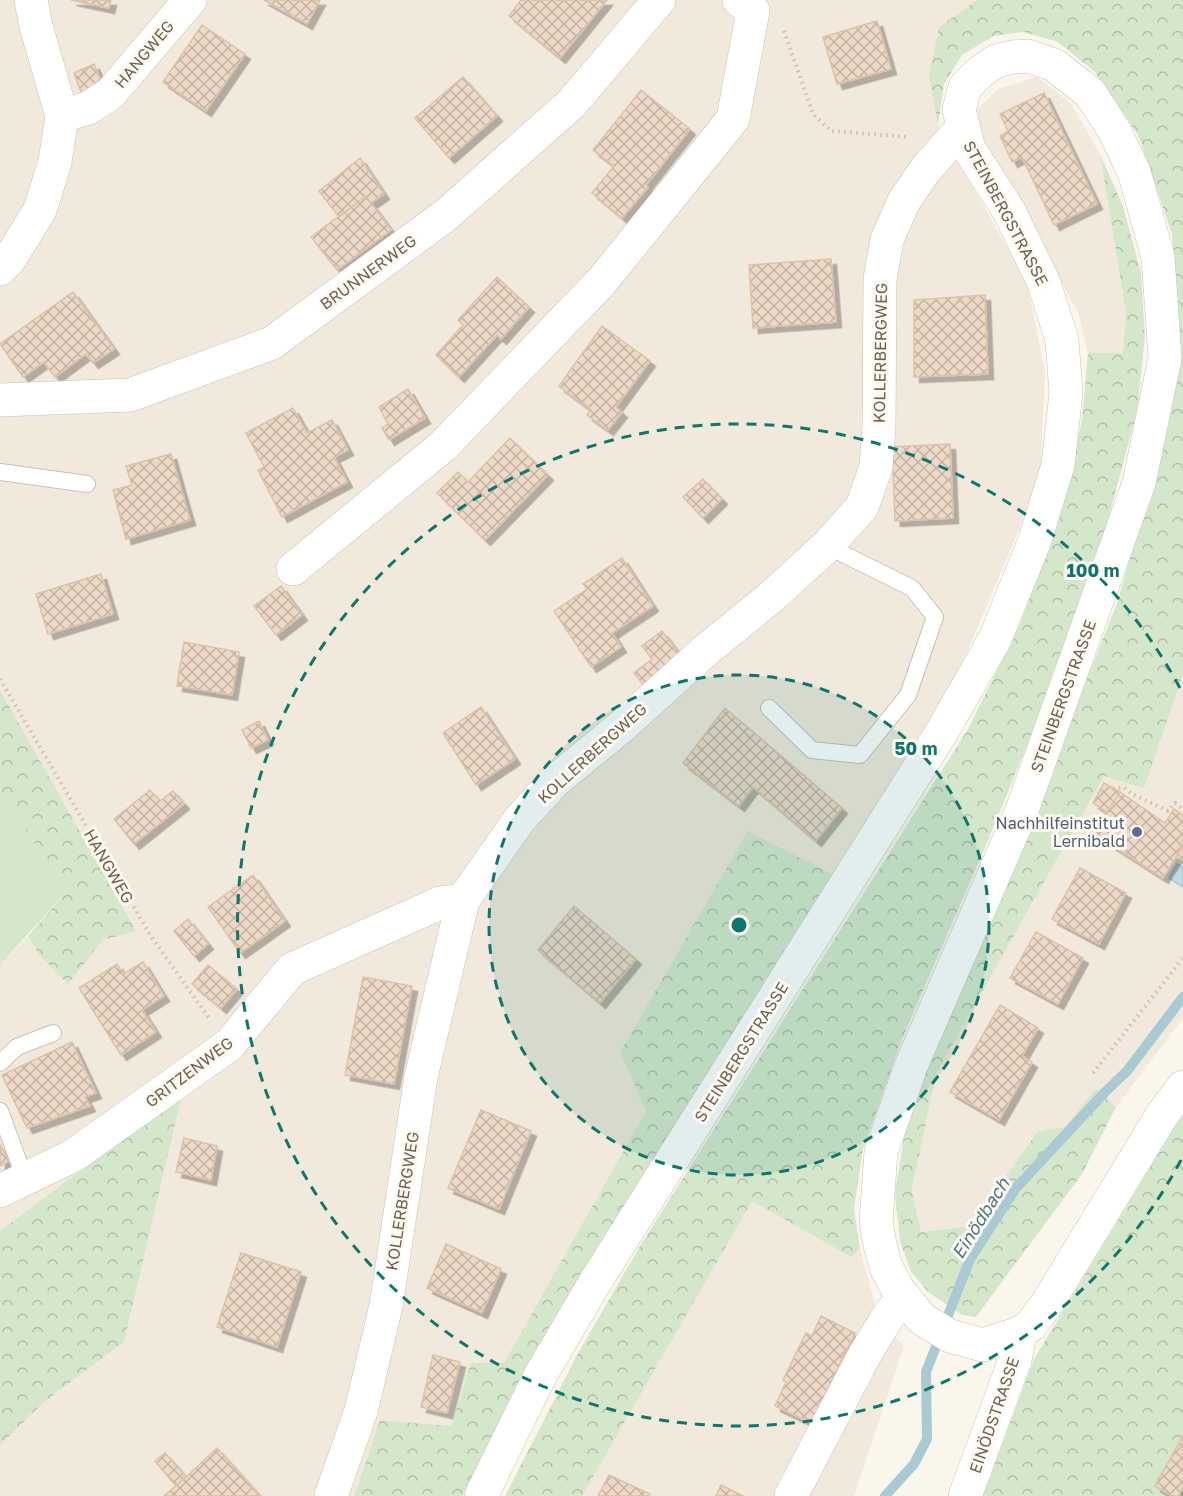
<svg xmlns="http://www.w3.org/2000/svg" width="1183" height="1496" font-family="'Golos Text',sans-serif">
<defs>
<pattern id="forest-crowns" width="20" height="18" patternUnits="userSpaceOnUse" patternTransform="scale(1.5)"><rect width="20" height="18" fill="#d5e7cb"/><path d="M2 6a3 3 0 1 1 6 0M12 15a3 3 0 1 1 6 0" fill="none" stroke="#b1bfa7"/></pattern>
<pattern id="building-cross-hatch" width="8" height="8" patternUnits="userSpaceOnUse" patternTransform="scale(1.5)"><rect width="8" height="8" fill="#edd9c7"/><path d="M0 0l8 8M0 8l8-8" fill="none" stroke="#c4b3a4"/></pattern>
<filter id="shadow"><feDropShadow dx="5.5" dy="5.5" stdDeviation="0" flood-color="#0004"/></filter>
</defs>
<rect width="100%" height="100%" fill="#fbf6ec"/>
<path fill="#f1e9db" d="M 0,0 L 977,0 L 939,27 L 929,76 L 938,126 L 1027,283 L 1045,372 L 1040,480 L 944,706 L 834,875 L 748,831 L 620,1052 L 646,1111 L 504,1364 L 471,1363 L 451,1426 L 380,1420 L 354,1496 L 0,1496 L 0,1445 L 44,1402 L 124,1342 L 180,1100 L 131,1133 L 0,1231 L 0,965 L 28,936 L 40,956 L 68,983 L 103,940 L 136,931 L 0,690 Z
M 1037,77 L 1071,104 L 1100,154 L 1126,313 L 1123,354 L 1088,353 L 1078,312 L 981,143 L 977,109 L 998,89 Z
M 1183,675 L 1183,1018 L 1116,1107 L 1096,1088 L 1065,1128 L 1038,1131 L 970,1226 L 921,1232 L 912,1191 L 936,1074 L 1104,776 L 1144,787 Z
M 752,1200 L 851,1257 L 860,1249 L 879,1320 L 904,1346 L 854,1496 L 582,1496 Z"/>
<path fill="#d5e7cb" d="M 0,788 L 65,893 L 0,965 Z"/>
<path fill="url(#forest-crowns)" d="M 977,0 L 1183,0 L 1183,675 L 1144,788 L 1104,776 L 936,1074 L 912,1190 L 921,1232 L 970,1226 L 1038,1131 L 1065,1127 L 1096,1088 L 1116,1107 L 1082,1174 L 976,1317 L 962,1315 L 928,1292 L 911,1272 L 900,1241 L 895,1194 L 905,1130 L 930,1054 L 993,915 L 1116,606 L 1162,449 L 1180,331 L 1172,234 L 1138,135 L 1095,72 L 1058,42 L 1024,32 L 994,36 L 962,55 L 944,84 L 938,126 L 929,76 L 939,27 Z
M 1100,154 L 1123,206 L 1141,273 L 1145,337 L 1137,411 L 1100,550 L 1061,663 L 989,838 L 902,1039 L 863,1149 L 854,1209 L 860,1249 L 851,1257 L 752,1201 L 582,1496 L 505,1496 L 576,1357 L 640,1246 L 968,729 L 1021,622 L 1063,502 L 1082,421 L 1088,353 L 1123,353 L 1126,313 Z
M 0,690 L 136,931 L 103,940 L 68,984 L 40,956 L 28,936 L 65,893 L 0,788 Z
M 748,831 L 834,875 L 592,1257 L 520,1381 L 462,1496 L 354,1496 L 380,1420 L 451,1426 L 471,1363 L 504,1363 L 646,1111 L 620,1052 Z
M 181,1099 L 124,1342 L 44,1402 L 0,1445 L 0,1231 L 131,1133 Z
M 1183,1113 L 1183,1496 L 983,1496 L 1034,1359 Z"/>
<path fill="#c2dbe3" stroke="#aacad3" stroke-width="1.5" d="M 1177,864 L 1183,867 L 1183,887 L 1169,878 Z"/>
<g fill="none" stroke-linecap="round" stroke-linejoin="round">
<path stroke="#aacad3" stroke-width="10" d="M 885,1496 L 914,1464 L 927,1439 L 926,1372 L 970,1259 L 1016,1188 L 1105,1092 L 1127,1071 L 1183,997"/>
</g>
<path fill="url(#building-cross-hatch)" stroke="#dec1a9" stroke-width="1.5" filter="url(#shadow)" d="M 71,0 L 111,0 L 109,8 Z
M 264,0 L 320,0 L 307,24 Z
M 521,0 L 607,0 L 560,58 L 509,16 Z
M 877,21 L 891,69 L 837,84 L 823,37 Z
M 202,25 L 245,54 L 206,111 L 163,82 Z
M 94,64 L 102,83 L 81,92 L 74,73 Z
M 463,77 L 497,116 L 449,158 L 415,118 Z
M 641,90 L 690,129 L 646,185 L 648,187 L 622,218 L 592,193 L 614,166 L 593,150 Z
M 1044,93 L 1097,204 L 1054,225 L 1022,157 L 1012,162 L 1000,136 L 1008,131 L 1000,114 Z
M 360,158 L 384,194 L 371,203 L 366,196 L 339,217 L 319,191 Z
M 366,196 L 391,230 L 337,270 L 311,237 Z
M 831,259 L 836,322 L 753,328 L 749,265 Z
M 497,277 L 529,307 L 501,339 L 497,335 L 459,377 L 436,355 L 463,325 L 458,320 Z
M 73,292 L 114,349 L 93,363 L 86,354 L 55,377 L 44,362 L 23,377 L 0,344 Z
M 985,295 L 988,374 L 914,377 L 914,300 Z
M 602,326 L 650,361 L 616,407 L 622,412 L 608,430 L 587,415 L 591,410 L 559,386 Z
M 408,389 L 425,418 L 389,440 L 382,428 L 388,424 L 379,407 Z
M 293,408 L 307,433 L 332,420 L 348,450 L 334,457 L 347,482 L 282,517 L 258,470 L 264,467 L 246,433 Z
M 510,438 L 548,475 L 485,540 L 437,493 L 458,472 L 468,482 Z
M 950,444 L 953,518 L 895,521 L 892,447 Z
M 171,454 L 190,520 L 126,539 L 113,490 L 132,485 L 126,466 Z
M 703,479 L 722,499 L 703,518 L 683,497 Z
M 622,558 L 653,606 L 612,633 L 621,647 L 591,667 L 554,611 L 587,589 L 583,584 Z
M 101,574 L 113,614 L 48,634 L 36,594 Z
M 281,586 L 302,615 L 276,635 L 254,606 Z
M 662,631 L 682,657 L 648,691 L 634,673 L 652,659 L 642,646 Z
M 184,642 L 239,652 L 232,695 L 177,686 Z
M 481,707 L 515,759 L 476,785 L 443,733 Z
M 725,708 L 842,808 L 816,841 L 753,787 L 739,806 L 683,763 Z
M 259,721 L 268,740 L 251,748 L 242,730 Z
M 1104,783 L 1120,792 L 1107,812 L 1093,803 Z
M 150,790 L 160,801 L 173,791 L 184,804 L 134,844 L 114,819 Z
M 1120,792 L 1165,823 L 1174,809 L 1183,815 L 1183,846 L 1163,878 L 1093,833 Z
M 1183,846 L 1183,860 L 1176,857 Z
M 1080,868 L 1126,893 L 1099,944 L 1052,919 Z
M 253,875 L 285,921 L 240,953 L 208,907 Z
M 574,906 L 636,959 L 600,1003 L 538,950 Z
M 188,919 L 208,944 L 194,956 L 174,931 Z
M 1036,932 L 1083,958 L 1058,1004 L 1010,978 Z
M 143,962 L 164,996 L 142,1010 L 156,1032 L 121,1055 L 79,988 L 117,964 L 123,974 Z
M 208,965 L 237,989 L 221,1008 L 192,984 Z
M 363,977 L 412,986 L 394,1084 L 345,1075 Z
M 1000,1005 L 1038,1028 L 1022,1056 L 1032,1062 L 999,1120 L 950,1092 Z
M 72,1042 L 96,1093 L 85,1097 L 90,1106 L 27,1128 L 2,1075 Z
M 481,1110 L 531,1131 L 499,1209 L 448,1188 Z
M 184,1138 L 217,1146 L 211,1180 L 176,1172 Z
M 0,1144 L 9,1161 L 0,1166 Z
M 446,1244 L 501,1269 L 482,1313 L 427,1288 Z
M 241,1253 L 301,1272 L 277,1347 L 217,1327 Z
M 821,1316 L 855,1333 L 811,1423 L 775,1406 L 786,1382 L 783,1380 L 806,1333 L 812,1336 Z
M 433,1355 L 460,1362 L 447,1413 L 421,1407 Z
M 1183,1436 L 1183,1488 L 1178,1496 L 1172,1496 L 1155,1486 Z
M 217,1448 L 260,1496 L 164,1496 L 186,1477 Z
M 165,1453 L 186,1477 L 176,1486 L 155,1461 Z
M 609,1475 L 650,1494 L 649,1496 L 598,1496 Z
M 721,1485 L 743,1496 L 716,1496 Z"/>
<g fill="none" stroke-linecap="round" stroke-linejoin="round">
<defs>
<path id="lane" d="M 0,472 L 87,484
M 769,708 L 812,750 L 860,755 L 908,695 L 935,617 L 912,588 L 827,546
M 0,1063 L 17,1047 L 53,1033
M 0,1111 L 25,1179"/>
<path id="street" d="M 62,116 L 88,108 L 110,94 L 190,0
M 0,269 L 9,260 L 40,210 L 55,162 L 62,116 L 36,26 L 31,0
M 0,400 L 130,395 L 272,343 L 446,215 L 572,103 L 659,0
M 293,569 L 443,446 L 602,281 L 733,119 L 753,11 L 739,0
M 0,1191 L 74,1155 L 229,1045 L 292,969 L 440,903 L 463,900
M 331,1496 L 361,1411 L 386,1306 L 421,1077 L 463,900 L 520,819 L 555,781 L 621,727 L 706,650 L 770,598 L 827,546 L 862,507 L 876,467 L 879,426 L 880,279 L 887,240 L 904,201 L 926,169 L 963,127
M 791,1496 L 865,1354 L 891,1312 L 905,1298
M 965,1496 L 1015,1360 L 1020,1333"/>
<path id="secondary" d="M 481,1496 L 540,1376 L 594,1284 L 943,730 L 995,639 L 1035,540 L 1058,465 L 1066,393 L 1062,340 L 1044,283 L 1009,211 L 969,149 L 959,110 L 965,87 L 980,72 L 996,61 L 1012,57 L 1028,56 L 1054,65 L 1090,93 L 1114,130 L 1134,172 L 1158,257 L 1165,358 L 1139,483 L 1022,810 L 911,1066 L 881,1152 L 876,1221 L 880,1245 L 886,1267 L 897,1288 L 922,1319 L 950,1336 L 983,1345 L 1020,1333 L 1031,1325 L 1048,1302 L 1162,1115 L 1183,1087"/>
</defs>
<use href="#lane" stroke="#ccbfb3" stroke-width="18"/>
<use href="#street" stroke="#ccbfb3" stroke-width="34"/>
<use href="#secondary" stroke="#cec0b1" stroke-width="34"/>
<path stroke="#d2bcaa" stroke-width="4" stroke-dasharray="1.5 4.5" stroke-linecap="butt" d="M 784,31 L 813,114 L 831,131 L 908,137
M 0,679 L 152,938 L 209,1018
M 1113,789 L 1123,787 L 1132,794 L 1168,811 L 1175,803 L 1183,809
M 1093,1073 L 1183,958"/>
<use href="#lane" stroke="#fff" stroke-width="16"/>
<use href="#street" stroke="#fff" stroke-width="33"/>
<use href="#secondary" stroke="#fff" stroke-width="33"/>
</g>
<circle cx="739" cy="925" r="250" fill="#0f766e" fill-opacity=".12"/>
<g fill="none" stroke="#0f766e" stroke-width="3" stroke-dasharray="10 8">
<circle cx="739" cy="925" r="250"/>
<path d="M1181 1160A501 501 0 1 1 1181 690"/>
</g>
<circle fill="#5c6f8a" stroke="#fdfaf2" stroke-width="2" cx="1137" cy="832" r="6"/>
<g text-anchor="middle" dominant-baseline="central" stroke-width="6" stroke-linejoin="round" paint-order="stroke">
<g font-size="16" fill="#736051" stroke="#fdfaf2">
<text transform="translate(144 54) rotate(-50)">HANGWEG</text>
<text transform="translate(1006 213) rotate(62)">STEINBERGSTRASSE</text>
<text transform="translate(368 272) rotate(-36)">BRUNNERWEG</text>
<text transform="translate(880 353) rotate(-89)">KOLLERBERGWEG</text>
<text transform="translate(1063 696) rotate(-70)">STEINBERGSTRASSE</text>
<text transform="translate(592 753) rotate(-42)">KOLLERBERGWEG</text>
<text transform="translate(109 866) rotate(60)">HANGWEG</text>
<text transform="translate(741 1052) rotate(-58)">STEINBERGSTRASSE</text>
<text transform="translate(189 1072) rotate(-37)">GRITZENWEG</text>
<text transform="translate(402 1201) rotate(-81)">KOLLERBERGWEG</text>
<text transform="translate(994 1415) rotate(-71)">EINÖDSTRASSE</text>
</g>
<g font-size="16" fill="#4e5e75" stroke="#fdfaf2" text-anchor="end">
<text x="1125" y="823">Nachhilfeinstitut<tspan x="1125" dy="18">Lernibald</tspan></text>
</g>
<g font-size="18" font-style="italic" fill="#4d7784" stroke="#fdfaf2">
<text transform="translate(980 1218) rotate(-58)">Einödbach</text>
</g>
</g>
<circle cx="739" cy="925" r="9" fill="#0f766e" stroke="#fdfaf2" stroke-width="3"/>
<g font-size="18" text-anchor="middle" font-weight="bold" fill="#0f766e" stroke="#fdfaf2" stroke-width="6" stroke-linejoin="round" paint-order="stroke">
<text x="1093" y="577">100 m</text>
<text x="916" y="755">50 m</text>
</g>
</svg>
